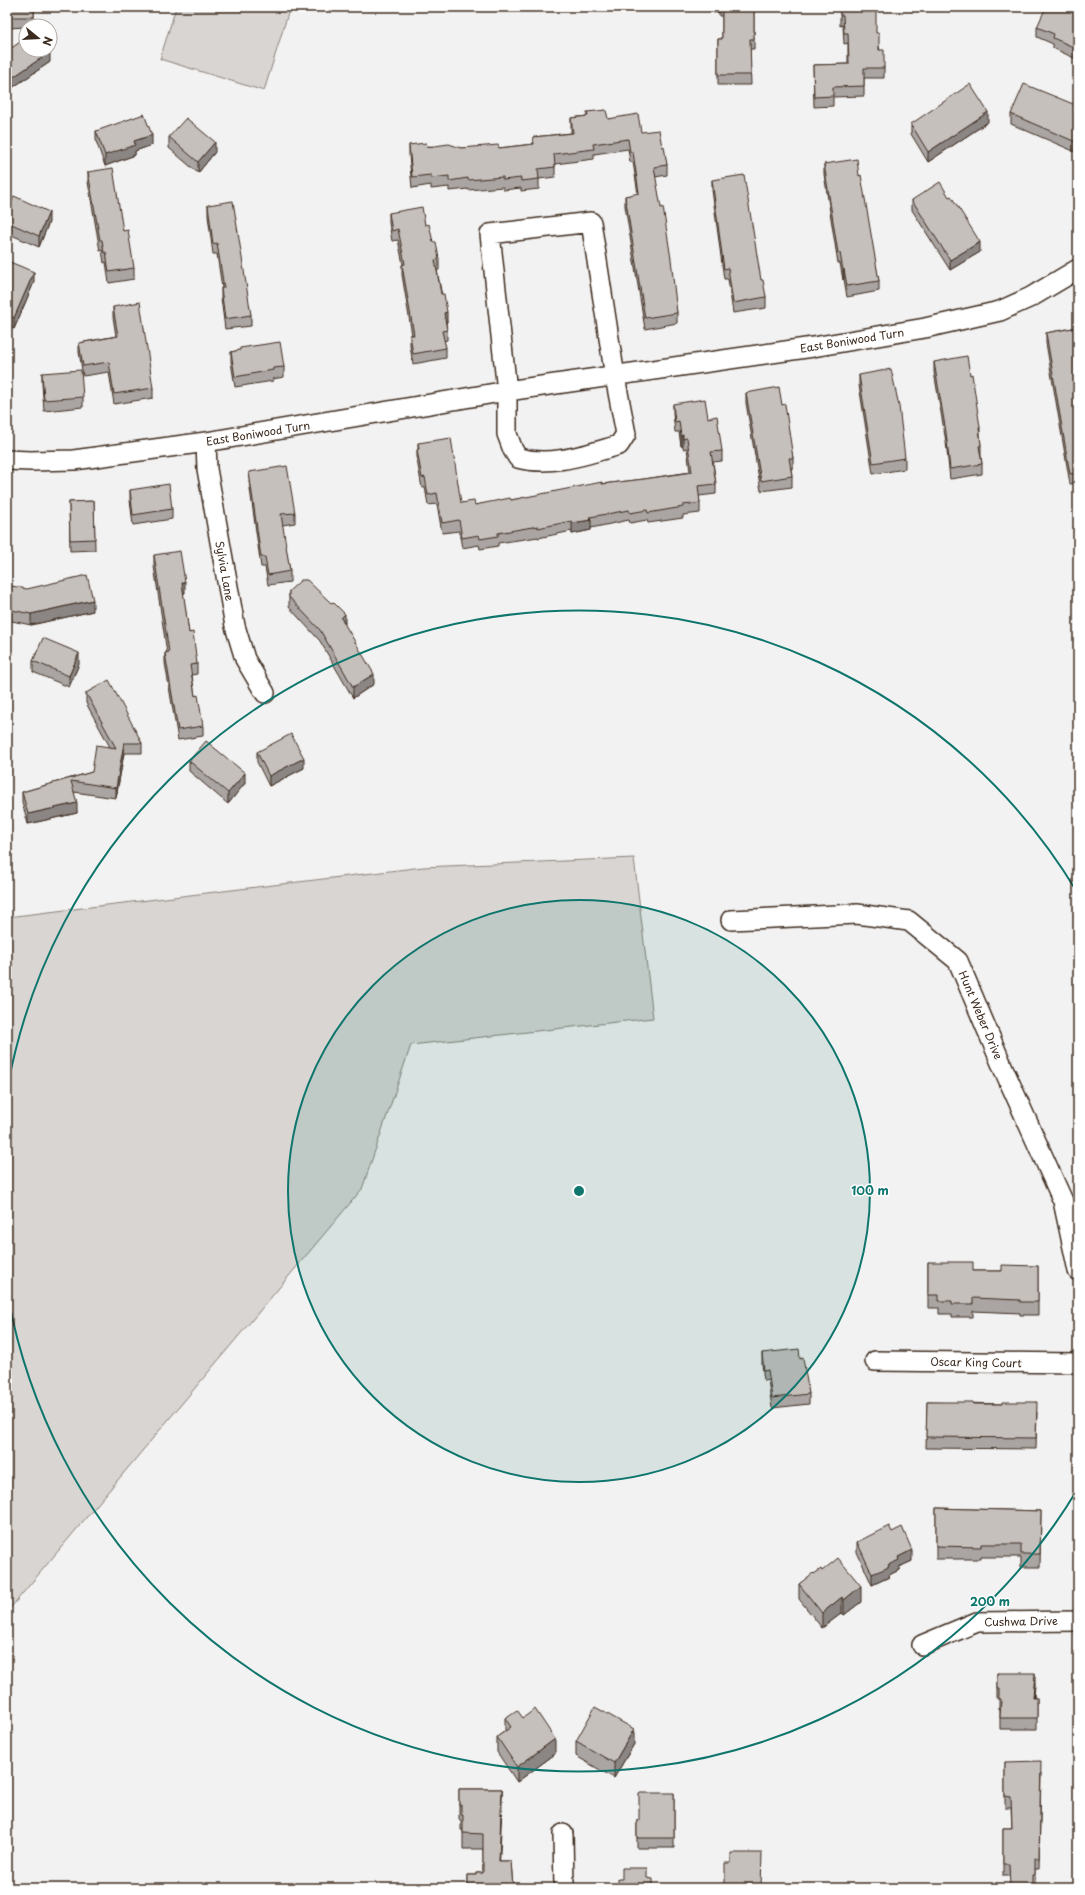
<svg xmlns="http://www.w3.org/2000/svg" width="1085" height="1895" font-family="'Playpen Sans',sans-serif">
<rect width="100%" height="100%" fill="#f3f2f2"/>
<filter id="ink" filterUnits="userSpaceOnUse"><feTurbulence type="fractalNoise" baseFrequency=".025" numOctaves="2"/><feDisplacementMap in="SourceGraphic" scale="8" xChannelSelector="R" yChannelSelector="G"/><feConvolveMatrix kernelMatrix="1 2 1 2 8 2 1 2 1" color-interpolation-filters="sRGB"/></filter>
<g filter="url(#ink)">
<path fill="#d8d5d2" stroke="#8a8078" d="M 176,7 L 290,7 L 264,91 L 160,59 Z
M 634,858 L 653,1018 L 411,1045 L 362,1189 L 7,1612 L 7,917 L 423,867 Z"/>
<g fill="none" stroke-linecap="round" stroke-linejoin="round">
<defs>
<path id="minor" d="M 591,222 L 615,377 L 626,434 L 619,445 C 587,454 552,467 518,458 L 513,450 L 507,434 L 507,391 L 490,234 Z
M 206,442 L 207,469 L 235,626 L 245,659 L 265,693
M 7,460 L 30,461 L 74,460 L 206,442 L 507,391 L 813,347 L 925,328 L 1000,311 L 1031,297 L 1078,269
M 731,920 L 857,914 L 909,921 L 958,961 L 1004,1070 L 1063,1201 L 1078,1271
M 875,1361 L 1078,1363
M 922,1645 L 977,1622 L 1078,1621
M 563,1834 L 564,1888"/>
</defs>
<use href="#minor" stroke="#3b2a1e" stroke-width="22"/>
<use href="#minor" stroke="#fff" stroke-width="19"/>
</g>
<path fill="#aaa5a3" stroke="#3b2a1e" d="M 7,7 L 34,7 L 34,26 L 26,26 L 26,27 L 8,28 Z
M 714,7 L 754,7 L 754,49 L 750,49 L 751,85 L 718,85 L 718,39 L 722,39 L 722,16 L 719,16 L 719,12 L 714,13 Z
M 840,7 L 876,33 L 884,68 L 884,78 L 864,78 L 864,96 L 833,97 L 833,106 L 814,107 L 813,65 L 848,64 L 848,43 L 844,44 L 843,25 L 840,26 Z
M 1078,10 L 1078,60 L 1053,48 L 1053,44 L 1037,37 L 1037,27 Z
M 7,51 L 50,62 L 9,90 L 7,87 Z
M 1078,106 L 1078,153 L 1011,124 L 1011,114 Z
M 587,112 L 608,119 L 641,132 L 662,147 L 667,165 L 667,175 L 655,177 L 677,313 L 677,323 L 645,329 L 625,206 L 625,196 L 638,194 L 633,162 L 630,162 L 628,149 L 594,154 L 594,159 L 555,164 L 555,177 L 539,179 L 539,189 L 521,191 L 521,188 L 503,190 L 503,187 L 468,190 L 468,189 L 449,191 L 449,187 L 431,189 L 431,185 L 412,188 L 409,155 L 409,145 L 461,148 L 499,148 L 533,144 L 533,137 L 571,133 L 571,118 L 587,116 Z
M 988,122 L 928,162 L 911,134 L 911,124 Z
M 96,131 L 152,145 L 135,151 L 135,155 L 105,166 L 96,141 Z
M 169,137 L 215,152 L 198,173 L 169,148 Z
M 824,164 L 859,176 L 879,281 L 879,291 L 847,297 L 844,279 L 843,280 L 840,263 L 838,263 L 824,174 Z
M 88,172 L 123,231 L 134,268 L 134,279 L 109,283 L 106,262 L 104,263 L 102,250 L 100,251 L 88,182 Z
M 712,180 L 761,280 L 766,297 L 766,308 L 733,313 L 728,279 L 724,279 L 712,190 Z
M 912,200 L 980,252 L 950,270 L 912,210 Z
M 208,205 L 251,315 L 251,326 L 225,329 L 221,298 L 221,288 L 222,288 L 217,254 L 213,254 L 208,216 Z
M 7,212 L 49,222 L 39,247 L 7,233 Z
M 389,213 L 425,225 L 433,242 L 439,259 L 439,270 L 437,270 L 447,322 L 446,322 L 447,330 L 447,340 L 444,341 L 446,348 L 446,358 L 413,364 L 410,346 L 410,335 L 412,335 L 402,275 L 402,265 L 403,264 L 398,240 L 392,241 L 389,223 Z
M 7,270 L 34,282 L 14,329 L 7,326 Z
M 113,307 L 153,388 L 153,398 L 114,404 L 109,372 L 83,376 L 79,352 L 79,343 L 116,336 L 113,317 Z
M 1078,327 L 1078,483 L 1070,484 L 1046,343 L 1046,333 Z
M 240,350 L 284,367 L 284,377 L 273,379 L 273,381 L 235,387 L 231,362 L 231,352 Z
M 934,362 L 970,375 L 981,445 L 981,456 L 982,464 L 982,474 L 950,479 L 946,442 L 934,372 Z
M 42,373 L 83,397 L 83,407 L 44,411 L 42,384 Z
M 859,375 L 905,458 L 905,469 L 873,474 L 859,385 Z
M 746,393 L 782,405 L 793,458 L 793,468 L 791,468 L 792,476 L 792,487 L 761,491 L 746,403 Z
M 673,404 L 708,418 L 722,451 L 722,461 L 713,462 L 716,484 L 716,494 L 699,496 L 700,503 L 700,513 L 683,515 L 683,518 L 648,523 L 647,520 L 630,523 L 629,520 L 591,528 L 591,530 L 572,534 L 572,531 L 538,538 L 538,537 L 498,543 L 498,546 L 480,549 L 479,545 L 462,548 L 459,531 L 442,533 L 437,504 L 428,505 L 425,487 L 422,488 L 417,460 L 417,450 L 418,449 L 418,443 L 461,503 L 475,505 L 511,500 L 602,484 L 644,479 L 690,472 L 687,448 L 683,449 L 683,446 L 681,446 L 679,432 L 675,432 L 673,414 Z
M 249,472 L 295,513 L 295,523 L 282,525 L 290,571 L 290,582 L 268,585 L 265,567 L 261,567 L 249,482 Z
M 130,490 L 172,509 L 172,519 L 133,525 L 130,500 Z
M 94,501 L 95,550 L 70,551 L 69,502 Z
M 154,555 L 185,593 L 183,593 L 189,633 L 197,664 L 197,674 L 192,675 L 195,696 L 203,726 L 203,736 L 178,740 L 165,663 L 165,653 L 167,653 L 154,566 Z
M 7,585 L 93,611 L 31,625 L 7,620 Z
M 289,591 L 344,624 L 374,684 L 353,698 L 320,641 L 289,607 Z
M 33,661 L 79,664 L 69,687 L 33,672 Z
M 86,693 L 142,743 L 142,753 L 124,753 L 116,798 L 74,792 L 77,813 L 28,824 L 22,802 L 22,792 L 92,772 L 110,747 L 86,703 Z
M 257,752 L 304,768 L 269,786 L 257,762 Z
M 189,761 L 245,783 L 228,804 L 189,771 Z
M 928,1262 L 973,1271 L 1002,1271 L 1038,1266 L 1038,1315 L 1020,1315 L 1020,1313 L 973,1311 L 973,1317 L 952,1317 L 952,1314 L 939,1314 L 939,1308 L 928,1308 Z
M 762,1353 L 800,1359 L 809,1394 L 809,1404 L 772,1408 L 768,1380 L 764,1381 L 762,1364 Z
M 927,1402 L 1002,1404 L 1037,1412 L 1036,1449 L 926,1448 Z
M 936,1508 L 1041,1511 L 1040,1567 L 1021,1567 L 1021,1557 L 981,1557 L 981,1559 L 936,1559 Z
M 892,1532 L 912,1561 L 899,1567 L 899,1570 L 889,1575 L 889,1577 L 872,1585 L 857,1552 L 857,1542 Z
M 822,1571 L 861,1602 L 844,1615 L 842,1613 L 822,1628 L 799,1599 L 799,1584 L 814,1574 Z
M 997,1673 L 1035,1683 L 1034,1698 L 1037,1698 L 1037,1729 L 1000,1729 L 1000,1709 L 999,1709 L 999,1699 L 997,1699 Z
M 505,1718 L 523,1718 L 555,1754 L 517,1782 L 497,1752 L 497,1737 L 505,1731 Z
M 576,1741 L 634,1744 L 614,1778 L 576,1756 Z
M 1005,1762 L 1041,1773 L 1039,1869 L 1035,1869 L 1035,1886 L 1032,1886 L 1009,1876 L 1003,1876 L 1003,1828 L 1012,1828 L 1011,1808 L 1005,1808 Z
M 459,1789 L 502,1789 L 499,1861 L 511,1861 L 513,1888 L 468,1888 L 468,1875 L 476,1875 L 476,1873 L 483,1873 L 483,1849 L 463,1849 L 463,1830 L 461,1830 L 461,1820 L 459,1820 Z
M 674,1793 L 674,1848 L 637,1848 L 637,1820 L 639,1820 Z"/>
<path fill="#8b8684" stroke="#3b2a1e" d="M 50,52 L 50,62 L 9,90 L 9,80 Z
M 988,112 L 988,122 L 928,162 L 928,152 Z
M 152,135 L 152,145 L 135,151 L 135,155 L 105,166 L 105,155 L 134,141 Z
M 215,142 L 215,152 L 198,173 L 198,162 Z
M 49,212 L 49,222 L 39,247 L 39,236 Z
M 980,242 L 980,252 L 950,270 L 950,260 Z
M 844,269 L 844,279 L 843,280 L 843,270 Z
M 34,272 L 34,282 L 14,329 L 14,318 Z
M 447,312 L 447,322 L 444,323 L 444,313 Z
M 980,427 L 980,438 L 979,428 Z
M 683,435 L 683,446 L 681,446 L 681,436 Z
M 591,520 L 591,530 L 572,534 L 572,523 Z
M 185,582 L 185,593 L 182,593 L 182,583 Z
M 93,600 L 93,611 L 31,625 L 31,614 Z
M 345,614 L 345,624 L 341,618 Z
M 79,653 L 79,664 L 69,687 L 69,676 Z
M 374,674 L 374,684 L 353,698 L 353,687 Z
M 124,743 L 124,753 L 116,798 L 116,788 Z
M 304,758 L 304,768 L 269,786 L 269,776 Z
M 245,773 L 245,783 L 228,804 L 228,793 Z
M 77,803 L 77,813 L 28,824 L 28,814 Z
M 912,1550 L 912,1561 L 899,1567 L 899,1570 L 889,1575 L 889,1577 L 872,1585 L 872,1574 L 888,1565 L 898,1557 Z
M 861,1586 L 861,1602 L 844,1615 L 844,1600 Z
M 842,1597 L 842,1613 L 822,1628 L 822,1613 Z
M 1035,1673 L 1035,1683 L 1033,1708 L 1033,1698 Z
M 634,1729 L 634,1744 L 614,1778 L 614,1763 Z
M 555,1739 L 555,1754 L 517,1782 L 517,1767 Z
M 502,1789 L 502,1805 L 499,1877 L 499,1861 Z"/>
<path fill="#c6c0bd" stroke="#3b2a1e" d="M 8,7 L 34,7 L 34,17 L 8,17 Z
M 722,7 L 754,7 L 754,39 L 750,39 L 751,75 L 718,75 L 718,39 L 722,39 Z
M 840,7 L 876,7 L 876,33 L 879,33 L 879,50 L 884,50 L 884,68 L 864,68 L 864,86 L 833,87 L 833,96 L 814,97 L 813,65 L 849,64 L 848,33 L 844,33 L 843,15 L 840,15 Z
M 1046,7 L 1071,7 L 1078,10 L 1078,49 L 1053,38 L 1054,34 L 1037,27 Z
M 26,38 L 26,50 L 49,50 L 50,52 L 9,80 L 7,77 L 7,51 Z
M 970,84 L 988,112 L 928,152 L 911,124 Z
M 1024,84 L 1078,106 L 1078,143 L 1011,114 Z
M 606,110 L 608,119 L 638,114 L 641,132 L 659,130 L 662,147 L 664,146 L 667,165 L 654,167 L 661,208 L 663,207 L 671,259 L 677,313 L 645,318 L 625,196 L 639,193 L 633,152 L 630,152 L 628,139 L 593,144 L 594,149 L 554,154 L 555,167 L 538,169 L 539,179 L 521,181 L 521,178 L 503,180 L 503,177 L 468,180 L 468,178 L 449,181 L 449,176 L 431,178 L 431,175 L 412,177 L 409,145 L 426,143 L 427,147 L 449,144 L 461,148 L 498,145 L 499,148 L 534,144 L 533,137 L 573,133 L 571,118 L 588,116 L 587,112 Z
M 144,114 L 152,135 L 134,141 L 135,145 L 105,155 L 96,131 Z
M 186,118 L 215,142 L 198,162 L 169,137 Z
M 857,159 L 859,176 L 861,175 L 879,281 L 847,286 L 844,269 L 843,270 L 840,253 L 838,253 L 824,164 Z
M 113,168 L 123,231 L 128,230 L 134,268 L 109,272 L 106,252 L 104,253 L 102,240 L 100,240 L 88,172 Z
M 744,175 L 761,280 L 763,280 L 766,297 L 733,303 L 728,268 L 724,269 L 712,180 Z
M 940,182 L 949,197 L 951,196 L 980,242 L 950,260 L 912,200 Z
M 14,196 L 49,212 L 39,236 L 7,222 L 7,212 Z
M 233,201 L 251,315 L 225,319 L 221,288 L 224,288 L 217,243 L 213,244 L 208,205 Z
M 422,207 L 425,225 L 429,224 L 433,242 L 436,242 L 439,259 L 435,260 L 441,294 L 444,294 L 447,312 L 444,313 L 447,330 L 442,331 L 446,348 L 413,354 L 410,335 L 414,335 L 402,265 L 405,264 L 398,229 L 392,231 L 389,213 Z
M 10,262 L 34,272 L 14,318 L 7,315 L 7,270 Z
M 140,302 L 153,388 L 114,394 L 109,362 L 83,366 L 79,343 L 118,336 L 113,307 Z
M 1078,327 L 1078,473 L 1070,474 L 1046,333 Z
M 280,342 L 284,367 L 273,368 L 273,370 L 235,377 L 231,352 L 240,350 L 240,348 Z
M 967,356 L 970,375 L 972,374 L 980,427 L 979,428 L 981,445 L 979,446 L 982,464 L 950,469 L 946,432 L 934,362 Z
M 891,369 L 899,406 L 905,458 L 873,463 L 859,375 Z
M 81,370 L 83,397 L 44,400 L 42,373 Z
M 779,387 L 782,405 L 785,404 L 793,458 L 789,458 L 792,476 L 761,481 L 746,393 Z
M 705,399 L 708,418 L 717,416 L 722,451 L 711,452 L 716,484 L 698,486 L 700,503 L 683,505 L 683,507 L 648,513 L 647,510 L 630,513 L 629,510 L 590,517 L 591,520 L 572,523 L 572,521 L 538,528 L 538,526 L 498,533 L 498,536 L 480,539 L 479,535 L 462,538 L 459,520 L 442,523 L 437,493 L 428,495 L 425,477 L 422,478 L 417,450 L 419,449 L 418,443 L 451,438 L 461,503 L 474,501 L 475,505 L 510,498 L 511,500 L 602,482 L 602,484 L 644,479 L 692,472 L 687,438 L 683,439 L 683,435 L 681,436 L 679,421 L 675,422 L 673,404 Z
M 287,466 L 295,513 L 281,514 L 290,571 L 268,575 L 265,557 L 261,557 L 249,472 Z
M 169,484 L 172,509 L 133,515 L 130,490 Z
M 94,501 L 95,539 L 70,540 L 69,502 Z
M 180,551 L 185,582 L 182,583 L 189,633 L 193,632 L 197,664 L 190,665 L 195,696 L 198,695 L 203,726 L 178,730 L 165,653 L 169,652 L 154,555 Z
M 87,575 L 93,600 L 31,614 L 7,609 L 7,585 L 27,589 Z
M 301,580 L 307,580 L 331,603 L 333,602 L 345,614 L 341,618 L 374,674 L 353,687 L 320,630 L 289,597 L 289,591 Z
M 43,638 L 79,653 L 69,676 L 33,661 Z
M 109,680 L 142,743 L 124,743 L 116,788 L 71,781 L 77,803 L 28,814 L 22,792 L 92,772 L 96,745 L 116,748 L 86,693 Z
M 291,734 L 304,758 L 269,776 L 257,752 Z
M 206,741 L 245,773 L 228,793 L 189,761 Z
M 928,1262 L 973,1262 L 973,1271 L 1002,1271 L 1002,1265 L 1038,1266 L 1038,1302 L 1020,1302 L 1020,1300 L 973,1298 L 973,1304 L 952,1304 L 952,1301 L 939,1301 L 939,1295 L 928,1295 Z
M 799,1349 L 800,1359 L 803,1358 L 809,1394 L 772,1398 L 768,1370 L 764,1371 L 762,1353 Z
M 927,1402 L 973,1402 L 973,1404 L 1002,1404 L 1002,1402 L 1037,1402 L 1036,1438 L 926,1437 Z
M 936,1508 L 1041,1511 L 1040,1554 L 1021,1554 L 1021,1544 L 981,1544 L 981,1547 L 936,1546 Z
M 889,1526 L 892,1532 L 902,1527 L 912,1550 L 898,1557 L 899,1560 L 888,1565 L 889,1567 L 872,1574 L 857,1542 Z
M 838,1558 L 861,1586 L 844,1600 L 842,1597 L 822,1613 L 799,1584 L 813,1573 L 814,1574 L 821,1569 L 822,1571 Z
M 997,1673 L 1035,1673 L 1033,1698 L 1037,1698 L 1037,1718 L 1000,1718 L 1001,1699 L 999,1699 L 999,1689 L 997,1689 Z
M 595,1707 L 634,1729 L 614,1763 L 576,1741 Z
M 535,1709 L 555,1739 L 517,1767 L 497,1737 L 511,1727 L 505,1718 L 517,1710 L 523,1718 Z
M 1041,1761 L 1039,1858 L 1035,1858 L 1035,1875 L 1032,1875 L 1032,1888 L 1010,1888 L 1009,1864 L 1003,1864 L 1003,1828 L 1012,1828 L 1011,1797 L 1005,1796 L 1005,1762 Z
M 459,1789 L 502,1789 L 499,1861 L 511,1861 L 513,1888 L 468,1888 L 468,1875 L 476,1875 L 476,1873 L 483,1873 L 483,1834 L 463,1833 L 463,1815 L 461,1815 L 461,1805 L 459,1805 Z
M 639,1793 L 674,1793 L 674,1838 L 637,1838 L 637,1820 L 639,1820 Z
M 731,1853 L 762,1853 L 761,1888 L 725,1888 L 725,1863 L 731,1863 Z
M 622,1868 L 647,1868 L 647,1878 L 653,1879 L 653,1888 L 618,1888 L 618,1879 L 622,1879 Z"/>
</g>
<circle cx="579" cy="1191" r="291" fill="#0f766e" fill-opacity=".12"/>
<g fill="none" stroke="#0f766e" stroke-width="2">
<circle cx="579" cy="1191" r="291"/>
<path d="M1077 1490A581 581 0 0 1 8 1297M8 1085A581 581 0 0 1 1077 892"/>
</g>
<g text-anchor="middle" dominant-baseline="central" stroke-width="3" stroke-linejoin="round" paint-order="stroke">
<g font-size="11" fill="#3b2a1e" stroke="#fff">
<text transform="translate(852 340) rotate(-9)">East Boniwood Turn</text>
<text transform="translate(258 433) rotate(-9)">East Boniwood Turn</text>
<text transform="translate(225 571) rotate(80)">Sylvia Lane</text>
<text transform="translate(981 1015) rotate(67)">Hunt Weber Drive</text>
<text transform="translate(976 1362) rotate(1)">Oscar King Court</text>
<text transform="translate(1021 1621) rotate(-1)">Cushwa Drive</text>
</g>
</g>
<circle cx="579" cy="1191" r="6" fill="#0f766e" stroke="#fff" stroke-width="2"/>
<g font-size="12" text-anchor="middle" font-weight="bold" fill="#0f766e" stroke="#fff" stroke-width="3" stroke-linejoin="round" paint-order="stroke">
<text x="870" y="1195">100 m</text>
<text x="990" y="1606">200 m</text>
</g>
<rect width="1085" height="1895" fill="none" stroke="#fff" stroke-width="24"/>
<rect x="12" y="12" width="1061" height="1871" fill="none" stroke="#3b2a1e" stroke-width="1.5" filter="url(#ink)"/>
<g transform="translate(38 38) rotate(108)"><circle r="19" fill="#ffffff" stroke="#b1aaa5"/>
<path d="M0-3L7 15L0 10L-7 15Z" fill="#3b2a1e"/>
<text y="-6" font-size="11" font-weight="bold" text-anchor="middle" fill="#3b2a1e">N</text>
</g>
</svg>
